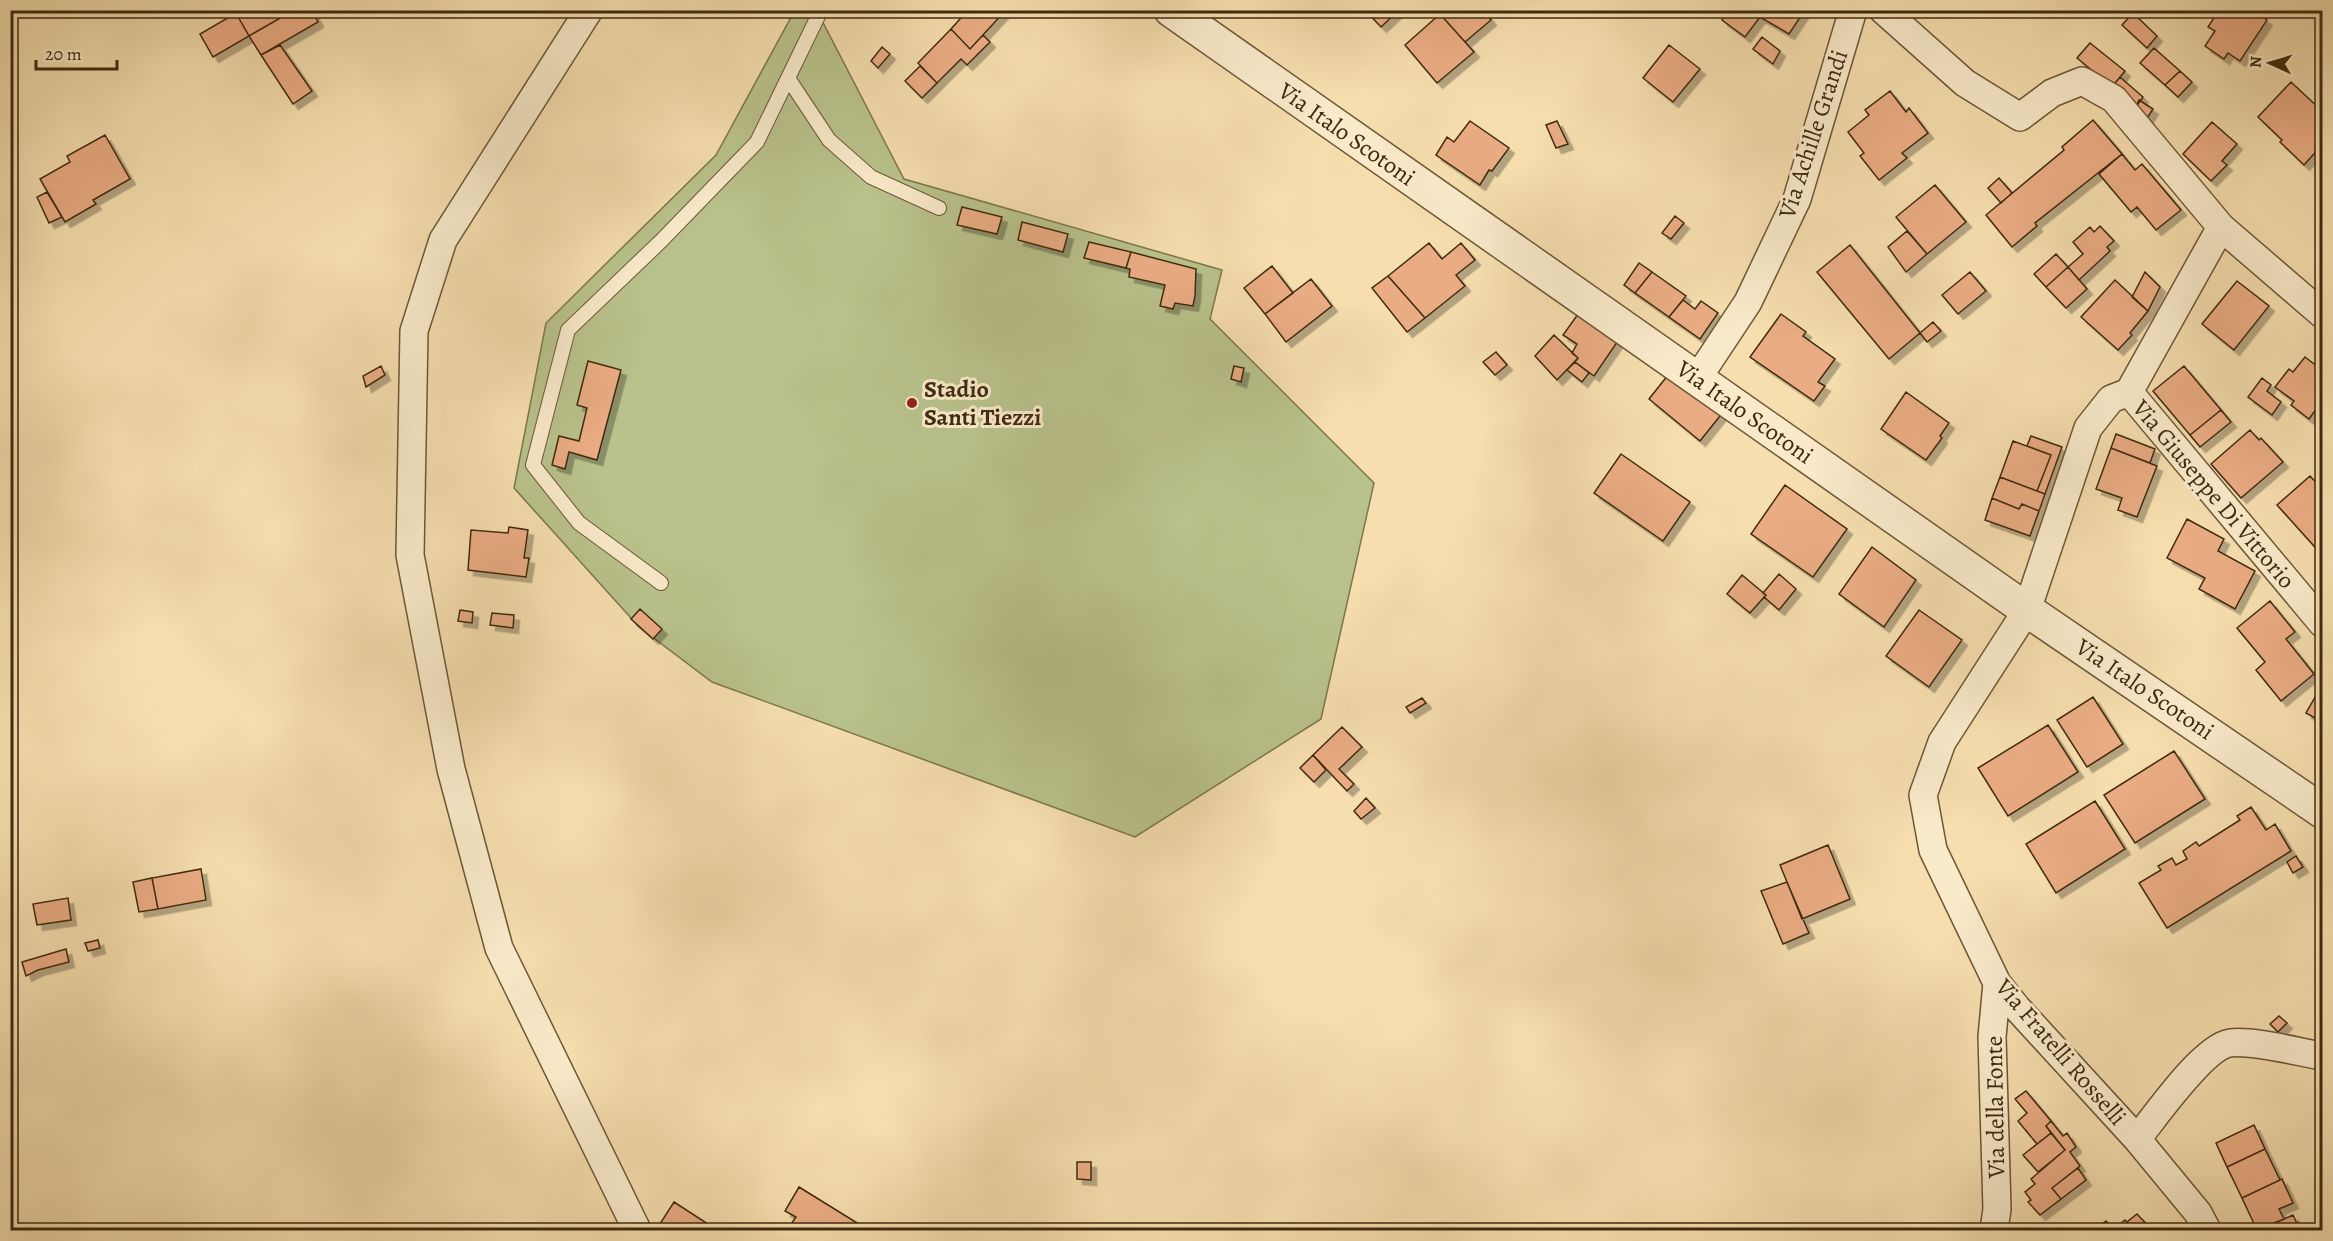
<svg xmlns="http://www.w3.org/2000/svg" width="2333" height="1241" font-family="Alegreya,serif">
<defs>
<filter id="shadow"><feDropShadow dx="5.5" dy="5.5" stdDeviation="0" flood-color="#0004"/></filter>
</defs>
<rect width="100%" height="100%" fill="#f6deae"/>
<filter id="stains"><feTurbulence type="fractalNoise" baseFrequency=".00333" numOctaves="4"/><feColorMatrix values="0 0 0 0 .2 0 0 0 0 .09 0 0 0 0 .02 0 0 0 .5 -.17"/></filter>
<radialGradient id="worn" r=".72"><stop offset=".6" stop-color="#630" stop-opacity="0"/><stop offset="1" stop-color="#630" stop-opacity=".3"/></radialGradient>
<path fill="#b9c28c" stroke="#7c764e" stroke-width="1.5" d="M 795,10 L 817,11 L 904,179 L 1222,270 L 1210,319 L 1374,483 L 1321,719 L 1135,837 L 712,682 L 639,627 L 514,488 L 546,323 L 716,155 Z"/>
<path fill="#eaac83" stroke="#3f2a10" stroke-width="1.5" filter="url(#shadow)" d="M 241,10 L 294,10 L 249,36 L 236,13 Z
M 294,10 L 312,10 L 318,22 L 261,55 L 249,36 Z
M 968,10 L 1006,10 L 970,49 L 951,29 Z
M 1365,10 L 1399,10 L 1381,27 Z
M 1444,10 L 1483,10 L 1491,20 L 1465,42 L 1440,14 Z
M 1728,10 L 1805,10 L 1789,34 L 1760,17 L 1745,37 L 1722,20 Z
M 2219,10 L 2252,10 L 2267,20 L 2240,61 L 2228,53 L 2224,59 L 2205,46 L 2215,31 L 2208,27 Z
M 236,13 L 249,36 L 213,57 L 200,34 Z
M 2133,13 L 2157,36 L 2147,48 L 2122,25 Z
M 1440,14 L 1474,52 L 1437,83 L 1405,45 Z
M 951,29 L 970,49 L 983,35 L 990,42 L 967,65 L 961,59 L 937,83 L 918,63 Z
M 1762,37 L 1780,51 L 1773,64 L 1753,49 Z
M 2090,43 L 2125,71 L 2112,87 L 2077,58 Z
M 280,45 L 312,91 L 293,104 L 261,55 Z
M 1669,45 L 1700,69 L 1673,102 L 1643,78 Z
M 882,47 L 890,54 L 878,68 L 871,61 Z
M 2154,48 L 2180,71 L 2165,85 L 2140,63 Z
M 920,66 L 937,83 L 922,98 L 905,81 Z
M 2180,71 L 2192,82 L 2178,97 L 2165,85 Z
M 2322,73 L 2322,94 L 2315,88 L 2318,77 Z
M 2120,77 L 2143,97 L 2136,107 L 2112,87 Z
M 2291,82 L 2322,111 L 2322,145 L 2304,165 L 2280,142 L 2282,140 L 2258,117 Z
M 1890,91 L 1906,112 L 1909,108 L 1928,133 L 1902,153 L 1907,158 L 1879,180 L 1860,156 L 1864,153 L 1848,132 L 1869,115 L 1865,110 Z
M 2139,100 L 2153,109 L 2146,120 L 2136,107 Z
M 2093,120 L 2122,154 L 2035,223 L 2037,226 L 2012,247 L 1986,215 L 2064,150 L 2062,147 Z
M 1470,121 L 1509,148 L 1492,171 L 1489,170 L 1480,185 L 1436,155 L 1447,137 L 1454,142 Z
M 1557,121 L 1568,144 L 1556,148 L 1546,125 Z
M 2212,122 L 2237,144 L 2222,161 L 2227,165 L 2211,181 L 2183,154 Z
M 105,135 L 130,179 L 93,200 L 96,204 L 65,222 L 40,179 L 70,162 L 67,156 Z
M 2122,154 L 2135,170 L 2142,164 L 2181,210 L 2156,230 L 2137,207 L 2131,212 L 2099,174 Z
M 1999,178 L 2012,193 L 2001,203 L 1988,188 Z
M 1935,185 L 1966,222 L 1927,254 L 1896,217 Z
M 47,192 L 62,217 L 49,223 L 37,197 Z
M 962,207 L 1002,217 L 997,234 L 957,225 Z
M 1675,216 L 1684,223 L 1671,239 L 1662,233 Z
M 1022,222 L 1068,234 L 1063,252 L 1018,240 Z
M 2100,226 L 2114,241 L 2107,247 L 2110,251 L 2079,280 L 2068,267 L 2083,254 L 2073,242 L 2090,227 L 2094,232 Z
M 1907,231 L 1927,254 L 1906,272 L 1888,247 Z
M 1089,242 L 1131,252 L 1126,268 L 1084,258 Z
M 1429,243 L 1442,259 L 1461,243 L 1475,260 L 1456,275 L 1465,286 L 1425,318 L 1388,276 Z
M 1850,245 L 1920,333 L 1889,359 L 1817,272 Z
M 1131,252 L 1196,269 L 1195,296 L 1193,306 L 1175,303 L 1173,309 L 1160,306 L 1165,285 L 1129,277 L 1130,269 L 1126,268 Z
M 2056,254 L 2068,267 L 2046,287 L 2034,274 Z
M 1639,263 L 1652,272 L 1635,293 L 1624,285 Z
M 1272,266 L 1293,293 L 1265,314 L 1244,288 Z
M 2068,267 L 2087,289 L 2066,308 L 2046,287 Z
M 1652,272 L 1686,296 L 1669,317 L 1635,293 Z
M 1970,272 L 1986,291 L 1958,314 L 1942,295 Z
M 2145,272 L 2160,287 L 2148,311 L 2132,297 Z
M 1388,276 L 1425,318 L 1407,332 L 1372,288 Z
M 1311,279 L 1332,306 L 1286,342 L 1265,314 Z
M 2115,280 L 2148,311 L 2130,333 L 2132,335 L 2118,350 L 2081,317 Z
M 2237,281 L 2269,306 L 2234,350 L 2202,324 Z
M 1683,300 L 1695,309 L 1701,301 L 1718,313 L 1700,339 L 1669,317 Z
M 1581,310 L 1620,338 L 1594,376 L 1575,362 L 1578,358 L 1572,353 L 1577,344 L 1563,335 Z
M 1781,314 L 1806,332 L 1803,336 L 1835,359 L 1818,382 L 1825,386 L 1814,401 L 1750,357 Z
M 1933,322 L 1941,331 L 1927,342 L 1920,333 Z
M 1554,335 L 1578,358 L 1557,380 L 1535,356 Z
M 1496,352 L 1507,365 L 1495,375 L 1483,362 Z
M 2305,357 L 2322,370 L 2322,401 L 2309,419 L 2291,405 L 2294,401 L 2275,387 L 2289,369 L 2293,372 Z
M 588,361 L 621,370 L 597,460 L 569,452 L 565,469 L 552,465 L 559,436 L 579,441 L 587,408 L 577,405 Z
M 1575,362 L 1589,373 L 1582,382 L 1567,370 Z
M 381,366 L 385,375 L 366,387 L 363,376 Z
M 1234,366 L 1244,368 L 1241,382 L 1231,379 Z
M 2184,366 L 2221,410 L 2190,435 L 2153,391 Z
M 1672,370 L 1724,411 L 1700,441 L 1649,399 Z
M 2262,378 L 2271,385 L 2267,391 L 2281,402 L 2272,415 L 2248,397 Z
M 1906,392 L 1949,423 L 1940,436 L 1942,438 L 1926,460 L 1881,429 Z
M 2221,410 L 2231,422 L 2200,447 L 2190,435 Z
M 2250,430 L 2259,440 L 2261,438 L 2283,462 L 2241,498 L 2211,464 Z
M 2116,434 L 2155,449 L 2150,463 L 2111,448 Z
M 2031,436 L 2062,447 L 2045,494 L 2037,491 L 2051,455 L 2027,446 Z
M 2013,441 L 2051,455 L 2037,491 L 2000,477 Z
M 2111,448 L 2157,466 L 2137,517 L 2118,510 L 2122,498 L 2096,489 Z
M 1621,454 L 1690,502 L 1663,541 L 1594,493 Z
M 2310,476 L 2322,489 L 2322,555 L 2277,505 Z
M 2000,477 L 2045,494 L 2039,511 L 2022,504 L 2019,509 L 1992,498 Z
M 1785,485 L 1847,529 L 1813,577 L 1751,534 Z
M 1992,498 L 2019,509 L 2022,504 L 2039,511 L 2030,536 L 1985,520 Z
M 2187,519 L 2224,539 L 2218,551 L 2255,571 L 2235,609 L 2199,589 L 2205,578 L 2167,558 Z
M 509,527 L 528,530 L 524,558 L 529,558 L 526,577 L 468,570 L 471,530 L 508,533 Z
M 1872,547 L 1916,580 L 1884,627 L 1839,594 Z
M 1779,574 L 1796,589 L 1779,610 L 1764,597 L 1766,595 L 1763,593 Z
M 1742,575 L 1766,595 L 1750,613 L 1727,594 Z
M 2270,601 L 2295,632 L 2286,639 L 2314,674 L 2281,701 L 2256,670 L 2265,662 L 2237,628 Z
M 640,609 L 662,629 L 653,639 L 631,619 Z
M 460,610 L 473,612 L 472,623 L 458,621 Z
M 1919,610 L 1962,640 L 1929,687 L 1886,656 Z
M 492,613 L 514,615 L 513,628 L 490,625 Z
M 2322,685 L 2322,722 L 2306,713 Z
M 2093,697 L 2123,744 L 2087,767 L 2057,720 Z
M 1422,698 L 1426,703 L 1410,713 L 1406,707 Z
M 2048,725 L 2078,772 L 2008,816 L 1978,768 Z
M 1342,727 L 1362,747 L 1339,769 L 1354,784 L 1347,791 L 1313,755 Z
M 2174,751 L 2205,799 L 2135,843 L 2104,795 Z
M 1313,755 L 1326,770 L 1314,782 L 1300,768 Z
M 1366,798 L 1375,808 L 1361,819 L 1354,811 Z
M 2095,801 L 2125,849 L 2056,893 L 2026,844 Z
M 2251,807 L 2266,830 L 2275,824 L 2291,851 L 2167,928 L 2139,883 L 2161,870 L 2158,866 L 2172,858 L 2176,865 L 2187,859 L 2183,851 L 2196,842 L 2199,846 L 2240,820 L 2237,816 Z
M 1828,845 L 1850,899 L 1802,919 L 1780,865 Z
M 2296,856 L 2303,867 L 2293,873 L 2287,862 Z
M 201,869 L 206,900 L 158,909 L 152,878 Z
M 152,878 L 158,909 L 139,912 L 133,882 Z
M 1787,882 L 1809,933 L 1783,944 L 1761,891 Z
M 68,898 L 71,920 L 37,925 L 33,904 Z
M 98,940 L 100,948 L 88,951 L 85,943 Z
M 66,949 L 69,962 L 38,970 L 26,976 L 22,962 Z
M 2279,1016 L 2287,1023 L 2278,1032 L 2270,1024 Z
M 2026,1091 L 2051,1121 L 2046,1126 L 2051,1133 L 2037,1144 L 2018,1121 L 2027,1113 L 2015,1099 Z
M 2051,1121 L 2063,1136 L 2067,1133 L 2076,1147 L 2070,1152 L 2080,1166 L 2052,1188 L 2061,1199 L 2040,1215 L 2028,1202 L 2031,1200 L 2025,1192 L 2035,1184 L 2031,1179 L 2065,1150 L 2046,1126 Z
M 2254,1125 L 2265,1149 L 2227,1167 L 2216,1143 Z
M 2051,1133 L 2065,1150 L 2038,1172 L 2023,1155 Z
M 2265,1149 L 2280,1180 L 2242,1198 L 2227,1167 Z
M 1077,1162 L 1091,1162 L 1091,1180 L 1077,1179 Z
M 2078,1168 L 2086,1180 L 2061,1199 L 2052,1188 Z
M 2282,1179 L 2293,1203 L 2279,1209 L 2284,1219 L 2257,1230 L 2242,1198 Z
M 799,1187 L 862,1226 L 859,1230 L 787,1230 L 796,1217 L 785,1211 Z
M 674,1202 L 708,1224 L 704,1230 L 656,1230 Z
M 2137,1214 L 2152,1230 L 2133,1230 L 2127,1222 Z
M 2293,1215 L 2300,1230 L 2259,1230 L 2284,1219 Z
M 2125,1220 L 2133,1230 L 2102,1230 L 2099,1226 L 2106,1221 L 2113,1229 Z"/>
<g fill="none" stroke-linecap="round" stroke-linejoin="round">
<defs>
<path id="service" d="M 788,78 L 829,140 L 871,177 L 939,208
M 661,583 L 579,523 L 533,465 L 568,330 L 661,241 L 757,142 L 821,10"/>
<path id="minor" d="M 589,10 L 443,240 L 414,331 L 410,555 L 451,769 L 499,948 L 637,1230
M 1883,10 L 1965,83 L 2020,117 L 2052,93 L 2082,81 L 2114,99 L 2221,227 L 2129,392 L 2111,399 L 2088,428 L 2027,610 L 1942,742 L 1923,795 L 1933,850 L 1997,983 L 2017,1008 L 2137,1139 L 2198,1213 L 2207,1230
M 2221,227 L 2322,314
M 1697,379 L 1748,302 L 1797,199 L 1853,10
M 2129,392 L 2322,623
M 2137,1139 C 2155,1117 2203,1047 2230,1043 C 2253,1040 2298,1052 2322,1056
M 1994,1230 L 1997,1209 L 1992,1037 L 1997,983"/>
<path id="tertiary" d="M 1171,10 L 2027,610 L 2322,811"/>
</defs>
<use href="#service" stroke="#6d5738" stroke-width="16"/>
<use href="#minor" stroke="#6d5738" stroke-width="30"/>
<use href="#tertiary" stroke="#6d5738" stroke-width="36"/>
<use href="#service" stroke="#f9eaca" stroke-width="14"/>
<use href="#minor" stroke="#f9eaca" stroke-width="27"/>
<use href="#tertiary" stroke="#f9eaca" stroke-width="33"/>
</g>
<circle fill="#8f2418" stroke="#f9eaca" stroke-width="2" cx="912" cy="403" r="6"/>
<g text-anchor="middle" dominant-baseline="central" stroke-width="6" stroke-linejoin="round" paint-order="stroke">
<g font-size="24" fill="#3f2a10" stroke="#f9eaca">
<text transform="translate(1347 134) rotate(35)">Via Italo Scotoni</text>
<text transform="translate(1813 134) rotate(-72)">Via Achille Grandi</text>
<text transform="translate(1745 412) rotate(35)">Via Italo Scotoni</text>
<text transform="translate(2214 494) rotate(50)">Via Giuseppe Di Vittorio</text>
<text transform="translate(2145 689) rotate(34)">Via Italo Scotoni</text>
<text transform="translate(2061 1052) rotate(49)">Via Fratelli Rosselli</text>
<text transform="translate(1995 1107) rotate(-91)">Via della Fonte</text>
</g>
<g font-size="24" font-weight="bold" fill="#3f2a10" stroke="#f9eaca" text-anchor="start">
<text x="924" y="389">Stadio<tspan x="924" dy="28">Santi Tiezzi</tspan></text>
</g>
</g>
<rect width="2333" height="1241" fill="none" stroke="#f6deae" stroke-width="36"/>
<rect x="12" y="12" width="2309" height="1217" fill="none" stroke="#3f2a10" stroke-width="3"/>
<rect x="18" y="18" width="2297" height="1205" fill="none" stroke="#3f2a10" stroke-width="1.5"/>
<g transform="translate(2270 63) rotate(274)" stroke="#f9eaca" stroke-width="4.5" paint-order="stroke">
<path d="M0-4.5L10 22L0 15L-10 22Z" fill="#3f2a10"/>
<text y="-9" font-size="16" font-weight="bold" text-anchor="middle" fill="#3f2a10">N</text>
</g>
<path d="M36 60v9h81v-9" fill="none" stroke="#3f2a10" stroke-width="3"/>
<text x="45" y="60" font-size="18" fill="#3f2a10" stroke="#f9eaca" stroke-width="4.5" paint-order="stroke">20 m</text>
<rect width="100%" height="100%" filter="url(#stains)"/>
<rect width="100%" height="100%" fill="url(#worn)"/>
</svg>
